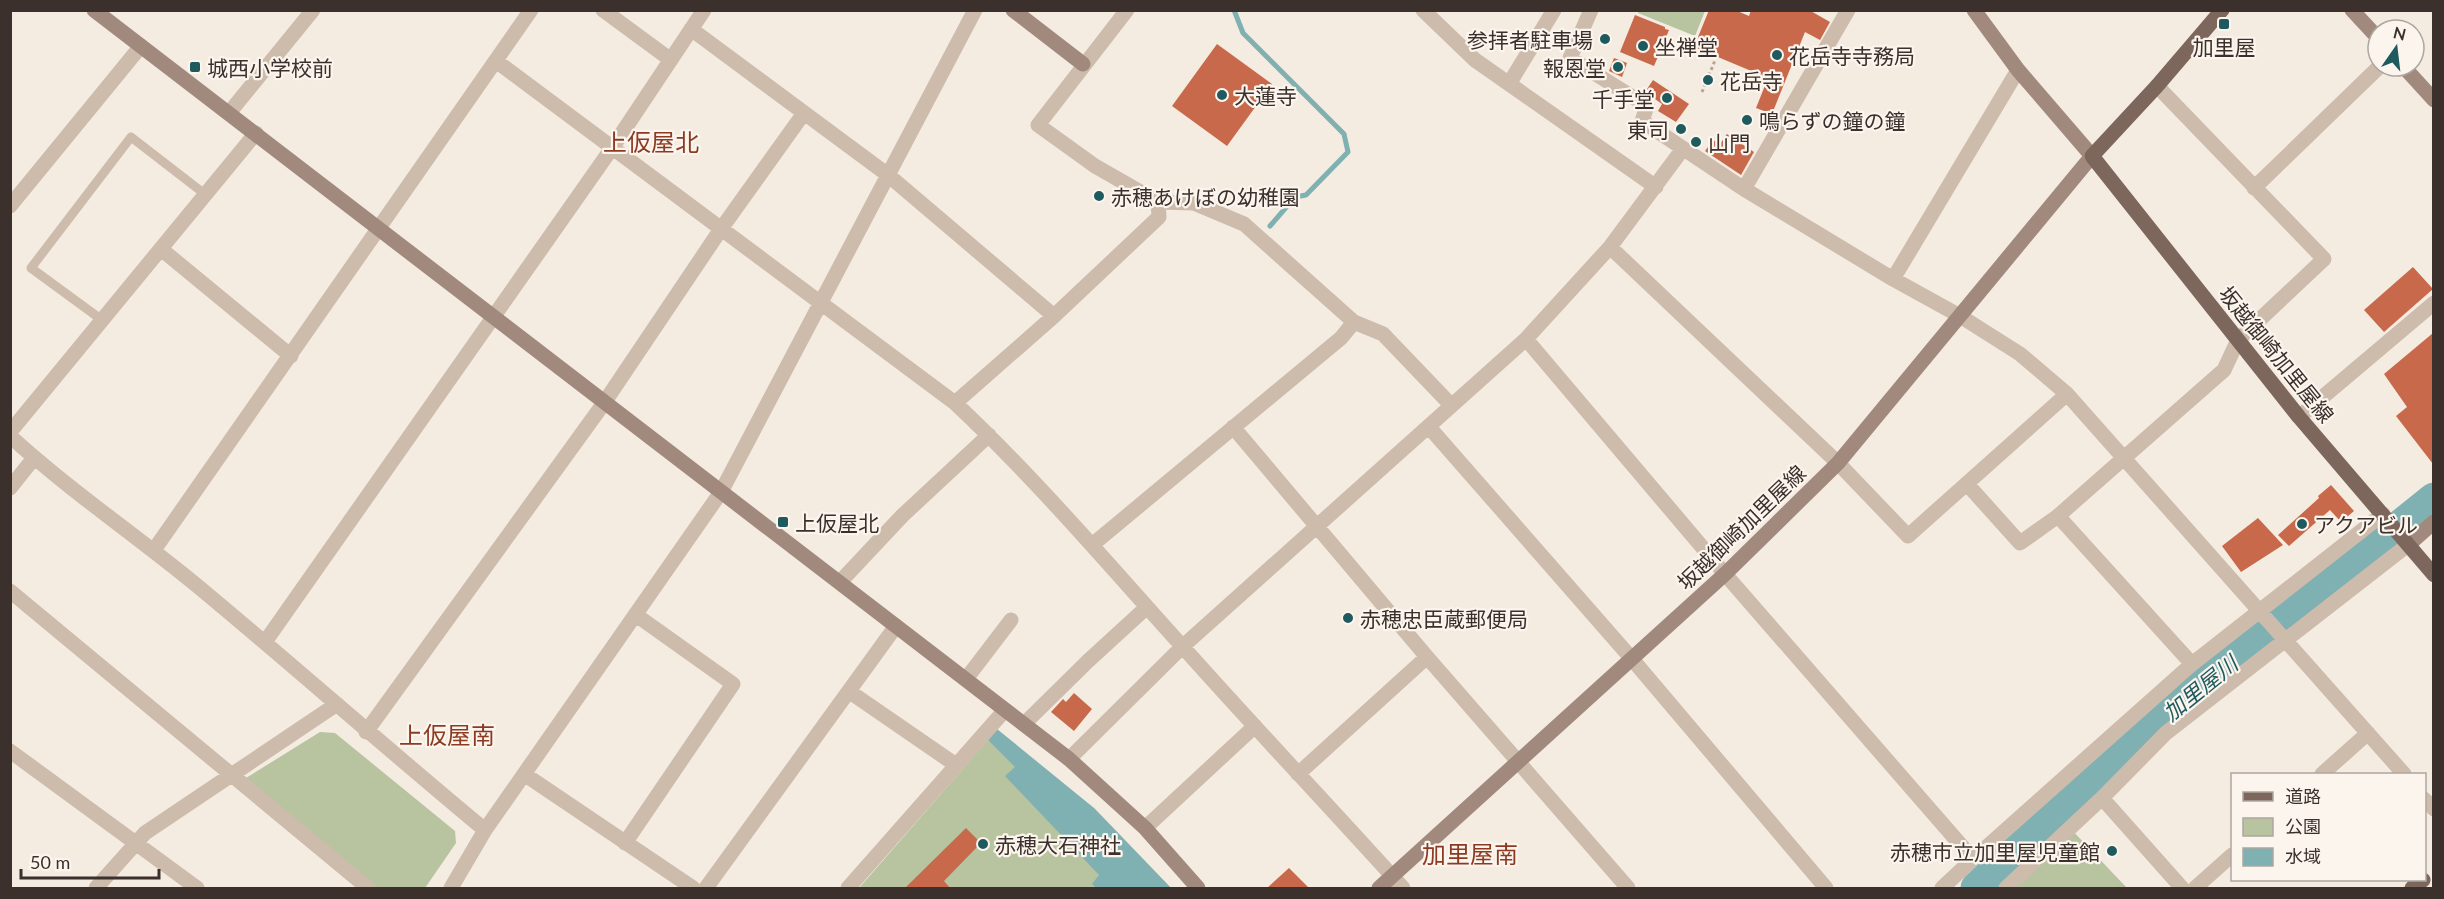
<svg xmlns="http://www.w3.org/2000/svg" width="2444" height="899" font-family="Lato,'Noto Sans JP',sans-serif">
<rect width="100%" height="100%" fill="#f4ebe1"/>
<path fill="#b8c4a0" d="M 1639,11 L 1639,10 L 1705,11 L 1695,36 L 1638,13 Z
M 320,732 L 335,733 L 455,831 L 456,843 L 425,888 L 367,888 L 246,778 Z
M 988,740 L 1094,808 L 1171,888 L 859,888 Z
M 2070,828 L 2127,888 L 2006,888 Z"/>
<path fill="#7fb0b2" d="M 997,729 L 1094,808 L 1171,888 L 1096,888 L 1092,884 L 1099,875 L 1005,776 L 1015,767 L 988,740 Z"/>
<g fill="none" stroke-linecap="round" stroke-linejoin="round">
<path stroke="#7fb0b2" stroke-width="5" d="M 1234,10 L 1243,33 L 1344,134 L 1348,152 L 1306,195 L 1295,197 L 1270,226"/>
<path stroke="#7fb0b2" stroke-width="33" d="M 1977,888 L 2135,740 L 2434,499"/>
</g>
<path fill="#c8694b" d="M 1709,10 L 1735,10 L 1749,16 L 1751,10 L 1809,10 L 1830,22 L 1820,40 L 1805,32 L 1772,114 L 1756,108 L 1768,78 L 1694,47 Z
M 1635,15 L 1665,27 L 1665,29 L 1669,30 L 1654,66 L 1620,52 Z
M 1217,44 L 1272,84 L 1227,146 L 1172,106 Z
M 1614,58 L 1627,63 L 1622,77 L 1609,71 Z
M 1653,80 L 1689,104 L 1676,122 L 1658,111 L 1662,104 L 1645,92 Z
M 1727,134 L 1754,152 L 1741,175 L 1705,151 L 1713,140 L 1720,144 Z
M 2413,267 L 2433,289 L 2384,332 L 2364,310 Z
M 2433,333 L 2433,464 L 2396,416 L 2407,407 L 2384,374 Z
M 2331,485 L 2354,511 L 2341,522 L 2330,510 L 2289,546 L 2278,535 L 2319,498 L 2318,496 Z
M 2258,518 L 2283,545 L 2241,572 L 2222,546 Z
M 1074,693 L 1092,709 L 1074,731 L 1051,712 L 1063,699 L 1066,702 Z
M 966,828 L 981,843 L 944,881 L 950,888 L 905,888 Z
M 1289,868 L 1309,888 L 1267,888 Z"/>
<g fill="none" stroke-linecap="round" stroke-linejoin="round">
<path stroke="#b9a596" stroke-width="3" stroke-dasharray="3 3" stroke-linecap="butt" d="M 1702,92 L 1716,58"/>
<path stroke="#cdbbac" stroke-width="9" d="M 102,320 L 31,268 L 131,137 L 206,195"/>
<path stroke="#cdbbac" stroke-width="15" d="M 603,10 L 671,60
M 1127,10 L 1038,125 L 1095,166 L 1158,202 L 1194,203 L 1244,224 L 1354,322 L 1383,334 L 1451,405
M 1423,10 L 1475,60 L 1656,187
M 1591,10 L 1570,58 L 1647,106 L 1642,121 L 1744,189
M 1848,10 L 1744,189 L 1893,279 L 1960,316 L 2020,354 L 2067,394 L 2404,774
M 691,29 L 888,175 L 1054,316
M 496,61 L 955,403 C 1036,479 1108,564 1182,646 C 1255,728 1330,807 1403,888
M 1509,84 L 1554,10
M 2157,86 L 2324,259 L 2238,340 L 2224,370 L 2058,516 L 2192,664 L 2383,514
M 229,113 L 313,10
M 2254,188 L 2380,66
M 10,206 L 141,46
M 1610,247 L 1838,463 L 1908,536 L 2067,394
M 161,249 L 291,356
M 1893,279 L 2018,70
M 1526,339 L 1725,574 L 1973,859
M 955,403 L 1054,316 L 1159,217 L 1158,202
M 2299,417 L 2434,303
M 1233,427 L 1427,657 L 1628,888
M 1429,427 L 1632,659 L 1826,888
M 10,432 L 256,133
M 10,436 C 68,489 134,534 195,584 C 293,665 387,749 485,830
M 1967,484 L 2020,543 L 2058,516
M 10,488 L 34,458
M 1092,545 L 1341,338 L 1354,322
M 154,550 L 531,10
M 840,582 L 902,516 L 989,435
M 10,591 L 368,888
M 265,642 L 612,148 L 704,10
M 966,679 L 1011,620
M 850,692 L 956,765
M 1024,724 L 1088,661 L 1147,607
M 366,732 L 604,403 L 721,229 L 804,113
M 10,751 L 197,888
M 1069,759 L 1182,647 L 1526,339 L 1610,247 L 1682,150
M 524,774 L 693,888
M 1298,774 L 1427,657
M 2322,774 L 2368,733
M 2102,798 L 2182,888
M 2424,799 L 2434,809
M 1145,828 L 1255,726
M 625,843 L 733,684 L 636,615
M 96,888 L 145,833 L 337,704
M 451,888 L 485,830 L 721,492 L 975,10
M 706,888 L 896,626
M 848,888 L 1005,710
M 1942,888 L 1973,859 L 2192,664
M 2006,888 L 2102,798 L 2166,733 L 2409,544
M 2195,888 L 2232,855"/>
<path stroke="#a18a7d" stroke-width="15" d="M 94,10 L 1069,759 L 1145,828 L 1198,888
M 1013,10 L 1083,64
M 2352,10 L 2378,38
M 2403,66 L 2434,100
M 2409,544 L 2434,522
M 1379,888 L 1725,574 L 1838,463 L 2092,156 L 2018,70 L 1974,10"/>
<path stroke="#7d675c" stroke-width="15" d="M 2222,10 L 2157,86 L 2092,156 L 2299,417 L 2434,575
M 2412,888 L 2423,880"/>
</g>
<g fill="#1f5a5e" stroke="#fbf5ee" stroke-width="2">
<rect x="2218" y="18" width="12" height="12" rx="3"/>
<circle cx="1605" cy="39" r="6"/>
<circle cx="1643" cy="46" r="6"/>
<circle cx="1777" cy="55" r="6"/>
<rect x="189" y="61" width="12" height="12" rx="3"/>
<circle cx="1618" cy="67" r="6"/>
<circle cx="1708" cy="80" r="6"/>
<circle cx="1222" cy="95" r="6"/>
<circle cx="1667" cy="98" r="6"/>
<circle cx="1747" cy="120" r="6"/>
<circle cx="1681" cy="129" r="6"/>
<circle cx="1696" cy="142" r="6"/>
<circle cx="1099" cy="196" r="6"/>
<rect x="777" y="516" width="12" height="12" rx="3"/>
<circle cx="2302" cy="524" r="6"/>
<circle cx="1348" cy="618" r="6"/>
<circle cx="983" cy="844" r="6"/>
<circle cx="2112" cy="851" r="6"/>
</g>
<g text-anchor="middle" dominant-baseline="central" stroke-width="4.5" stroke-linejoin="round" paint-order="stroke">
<g font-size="21" fill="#3b302b" stroke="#fbf5ee" text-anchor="start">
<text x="1593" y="39" text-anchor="end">参拝者駐車場</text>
<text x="1655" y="46">坐禅堂</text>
<text x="2224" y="46" text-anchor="middle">加里屋</text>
<text x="1789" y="55">花岳寺寺務局</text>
<text x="207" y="67">城西小学校前</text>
<text x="1606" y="67" text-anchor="end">報恩堂</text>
<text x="1720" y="80">花岳寺</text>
<text x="1234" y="95">大蓮寺</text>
<text x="1655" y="98" text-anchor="end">千手堂</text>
<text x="1759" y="120">鳴らずの鐘の鐘</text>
<text x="1669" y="129" text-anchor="end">東司</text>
<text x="1708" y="142">山門</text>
<text x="1111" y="196">赤穂あけぼの幼稚園</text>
<text x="795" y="522">上仮屋北</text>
<text x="2314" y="524">アクアビル</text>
<text x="1360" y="618">赤穂忠臣蔵郵便局</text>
<text x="995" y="844">赤穂大石神社</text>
<text x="2100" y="851" text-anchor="end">赤穂市立加里屋児童館</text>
</g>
<g font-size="21" fill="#3b302b" stroke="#fbf5ee">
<text transform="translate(2277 354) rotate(51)">坂越御崎加里屋線</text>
<text transform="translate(1741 527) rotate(-44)">坂越御崎加里屋線</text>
</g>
<g font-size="22" font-style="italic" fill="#1f5a5e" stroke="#fbf5ee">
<text transform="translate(2200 688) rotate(-39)">加里屋川</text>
</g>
<g font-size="24" fill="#8c3b22" stroke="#fbf5ee">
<text x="651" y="141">上仮屋北</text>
<text x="447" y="734">上仮屋南</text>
<text x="1470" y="853">加里屋南</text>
</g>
</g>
<rect width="2444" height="899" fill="none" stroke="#3b302b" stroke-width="24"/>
<rect x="2231" y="773" width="195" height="108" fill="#fbf5ee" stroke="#aea6a0" stroke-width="1.5"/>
<rect x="2243" y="792" width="30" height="9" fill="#7d675c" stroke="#aea6a0" stroke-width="1.5"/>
<text x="2285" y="803" font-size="18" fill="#3b302b">道路</text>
<rect x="2243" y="818" width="30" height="18" fill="#b8c4a0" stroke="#aea6a0" stroke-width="1.5"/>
<text x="2285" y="833" font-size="18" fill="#3b302b">公園</text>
<rect x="2243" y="848" width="30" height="18" fill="#7fb0b2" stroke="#aea6a0" stroke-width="1.5"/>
<text x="2285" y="863" font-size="18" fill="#3b302b">水域</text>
<g transform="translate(2396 48) rotate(14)"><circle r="28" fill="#fbf5ee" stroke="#aea6a0" stroke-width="1.5"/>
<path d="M0-4.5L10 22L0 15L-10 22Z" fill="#1f5a5e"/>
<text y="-9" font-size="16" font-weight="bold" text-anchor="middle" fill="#3b302b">N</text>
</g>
<path d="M21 869v9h138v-9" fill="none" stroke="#3b302b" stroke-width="3"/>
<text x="30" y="869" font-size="18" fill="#3b302b" stroke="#fbf5ee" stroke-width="4.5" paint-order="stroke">50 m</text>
</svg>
